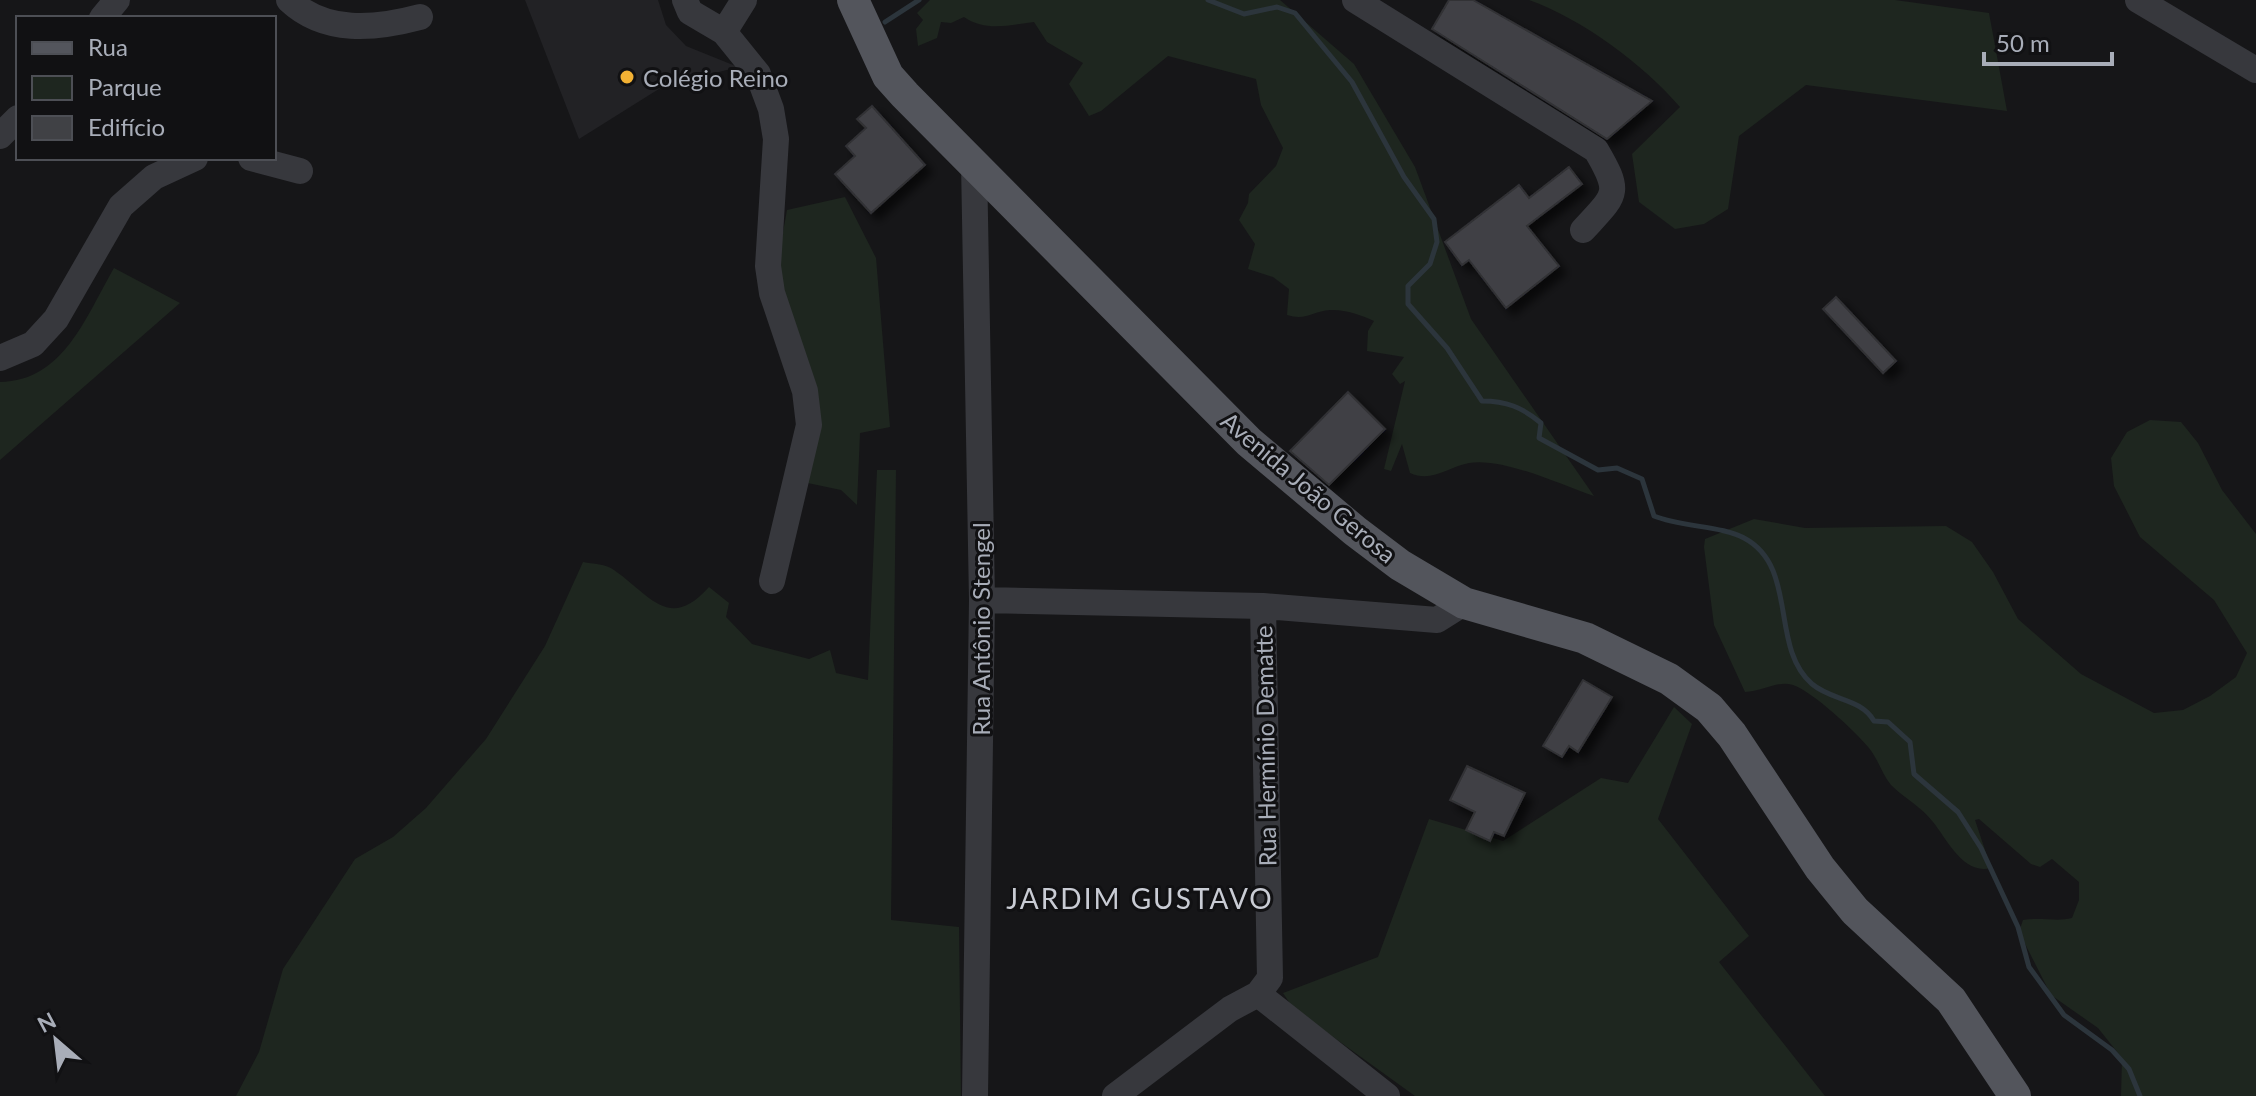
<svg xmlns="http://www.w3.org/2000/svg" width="2256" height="1096" font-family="Lato,sans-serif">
<defs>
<filter id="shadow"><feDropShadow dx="7" dy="7" stdDeviation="4" flood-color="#0009"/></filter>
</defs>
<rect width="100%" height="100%" fill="#161618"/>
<path fill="#222225" d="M 525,0 L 658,0 L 666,25 L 686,46 L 738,67 L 662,87 L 579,139 Z"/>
<path fill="#1e261f" d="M 930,0 L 1280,0 L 1354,64 L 1415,167 L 1471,319 L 1594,496 C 1561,485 1503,457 1469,463 C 1448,467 1432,483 1410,473 L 1402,444 L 1391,471 L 1384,469 L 1405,381 L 1400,384 L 1392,374 L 1404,357 L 1367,351 L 1368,331 L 1374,321 C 1362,315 1344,309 1330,310 C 1313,311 1306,321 1287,315 L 1289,289 L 1273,277 L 1248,269 L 1255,244 L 1239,220 L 1248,203 L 1249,194 L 1276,166 L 1283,148 L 1261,105 L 1256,79 L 1168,56 L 1101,111 L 1089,116 L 1069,84 L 1083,63 L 1047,42 L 1034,22 C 1009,25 986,32 964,17 L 951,23 L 941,22 L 937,38 L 918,46 L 916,29 L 923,20 L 917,13 Z
M 1529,0 L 1895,0 L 1989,13 L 2007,111 L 1806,85 L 1739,136 L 1728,209 L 1704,224 L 1675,229 L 1639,202 L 1632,154 L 1680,107 C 1643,64 1582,19 1529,0 Z
M 845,197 L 876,258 L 890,427 L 860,433 L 857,505 L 841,490 L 803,482 L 814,427 L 777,266 L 787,210 Z
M 114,268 L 180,303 L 0,460 L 0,382 C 64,381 86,316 114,268 Z
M 2150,420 L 2181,422 L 2198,443 L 2222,490 L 2256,534 L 2256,1096 L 2121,1096 L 2122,1058 L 2098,1028 L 2051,995 L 2019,932 L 2023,920 C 2041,917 2057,922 2072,918 L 2079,900 L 2079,882 L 2052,859 L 2040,867 L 2031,864 L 1979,819 L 1975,820 L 1991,868 C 1963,875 1947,839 1933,822 C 1922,807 1904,798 1891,785 C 1882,774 1878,759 1869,748 C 1856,732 1812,691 1793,685 C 1777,680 1762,692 1745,692 L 1714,625 L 1704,547 L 1705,539 L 1754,519 L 1805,528 L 1946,526 L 1972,542 L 1993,572 L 2018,619 L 2081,674 L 2154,713 L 2183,710 L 2210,696 L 2236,677 L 2247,653 L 2214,600 L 2140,537 L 2114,486 L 2111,458 L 2127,432 Z
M 877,470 L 896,470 L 891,920 L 959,927 L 961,1096 L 236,1096 L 259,1052 L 283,969 L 355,859 L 393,837 L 426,808 L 486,739 L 545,646 L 583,562 C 593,564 606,564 614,570 C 650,595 669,632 709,587 L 729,603 L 726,617 L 752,644 L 809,659 L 830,650 L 836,673 L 868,680 Z
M 1674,707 L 1692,724 L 1658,819 L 1749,936 L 1719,962 L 1825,1096 L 1415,1096 L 1293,1008 L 1283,993 L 1378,957 L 1429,819 L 1503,841 L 1601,778 L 1628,783 Z"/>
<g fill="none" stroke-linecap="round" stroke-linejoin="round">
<path stroke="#2c353c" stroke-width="5" d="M 1208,0 L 1244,14 L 1277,7 L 1295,13 L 1352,82 L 1404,177 L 1434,219 L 1437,242 L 1430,264 L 1408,286 L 1408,304 L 1447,348 L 1482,401 C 1506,401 1522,407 1541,423 L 1539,438 L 1598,470 L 1617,468 L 1642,479 L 1654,516 C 1681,527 1723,526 1744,538 C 1799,567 1769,647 1812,684 C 1832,701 1861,698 1874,721 L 1888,722 L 1910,742 L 1914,774 L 1958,812 L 1981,848 L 2018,927 L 2029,967 L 2064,1015 L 2112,1050 L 2129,1069 L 2140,1096
M 885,22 L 919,0"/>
</g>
<path fill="#404145" stroke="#303034" stroke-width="2" filter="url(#shadow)" d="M 1449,0 L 1473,0 L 1652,101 L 1607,139 L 1432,29 Z
M 872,106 L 925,165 L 871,213 L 835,174 L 855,156 L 846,146 L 866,128 L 857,119 Z
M 1569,167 L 1582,184 L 1527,226 L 1559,266 L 1506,308 L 1469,260 L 1462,265 L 1445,242 L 1519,185 L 1529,198 Z
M 1836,297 L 1896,361 L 1883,373 L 1823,309 Z
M 1348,392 L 1385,429 L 1329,485 L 1290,451 Z
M 1583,680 L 1612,697 L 1578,752 L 1569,746 L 1562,757 L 1543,746 Z
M 1467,766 L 1525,793 L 1504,836 L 1494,832 L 1490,841 L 1466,830 L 1475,812 L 1450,800 Z"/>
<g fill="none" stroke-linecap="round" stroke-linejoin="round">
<path stroke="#37383d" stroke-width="26" d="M 289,0 C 325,34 375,29 420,17
M 685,0 L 690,12 L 724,32 L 758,74 L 771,109 L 776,139 L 768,266 L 772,293 L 805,391 L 809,425 L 772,581
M 1355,0 L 1596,150 C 1622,194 1616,194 1583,230
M 2138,0 L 2256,70
M 102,18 L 117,0
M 724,32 L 744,0
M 0,136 L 18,118
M 251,158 L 300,171
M 974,163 L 982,600 L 975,1096
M 0,358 L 33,344 L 56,319 L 121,206 L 154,177 L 195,158
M 982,600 L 1263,606 L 1437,620 L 1464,603
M 1258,994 L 1387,1096
M 1115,1096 L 1230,1009 L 1258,994 L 1270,978 L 1263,606"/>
<path stroke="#53555c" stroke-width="32" d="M 853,0 L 888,76 L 905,95 L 1249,442 L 1355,531 L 1400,565 L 1464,603 L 1585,638 L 1669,679 L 1709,708 L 1732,735 L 1820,868 L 1855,911 L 1951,1000 L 2015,1096"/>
</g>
<circle fill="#f2b134" stroke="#111113" stroke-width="3" cx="627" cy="77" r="8"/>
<g text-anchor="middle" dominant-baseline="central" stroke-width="6" stroke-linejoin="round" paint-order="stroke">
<g font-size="24" fill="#a8adb8" stroke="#111113" text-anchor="start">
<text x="643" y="77">Colégio Reino</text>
</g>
<g font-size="24" fill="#a8adb8" stroke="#111113">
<text transform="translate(1309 487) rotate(40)">Avenida João Gerosa</text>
<text transform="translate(980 629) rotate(-90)">Rua Antônio Stengel</text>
<text transform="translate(1265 746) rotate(-91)">Rua Hermínio Dematte</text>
</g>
<g font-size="28" letter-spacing="2" fill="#c9ccd4" stroke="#111113">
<text x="1140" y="898">JARDIM GUSTAVO</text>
</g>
</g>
<rect x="16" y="16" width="260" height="144" fill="#111113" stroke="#4d4f55" stroke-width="2"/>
<rect x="32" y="42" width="40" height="12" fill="#53555c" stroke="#4d4f55" stroke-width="2"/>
<text x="88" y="56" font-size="24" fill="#a8adb8">Rua</text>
<rect x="32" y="76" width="40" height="24" fill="#1e261f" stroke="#4d4f55" stroke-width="2"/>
<text x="88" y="96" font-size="24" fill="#a8adb8">Parque</text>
<rect x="32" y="116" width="40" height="24" fill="#404145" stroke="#4d4f55" stroke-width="2"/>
<text x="88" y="136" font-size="24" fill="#a8adb8">Edifício</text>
<g transform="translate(56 1040) rotate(332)" stroke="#111113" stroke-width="6" paint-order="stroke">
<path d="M0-6L14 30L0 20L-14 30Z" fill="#a8adb8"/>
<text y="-12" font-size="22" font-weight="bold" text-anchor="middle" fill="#a8adb8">N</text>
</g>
<path d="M1984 52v12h128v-12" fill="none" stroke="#a8adb8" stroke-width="4"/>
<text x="1996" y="52" font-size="24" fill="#a8adb8" stroke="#111113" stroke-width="6" paint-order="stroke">50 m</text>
</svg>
